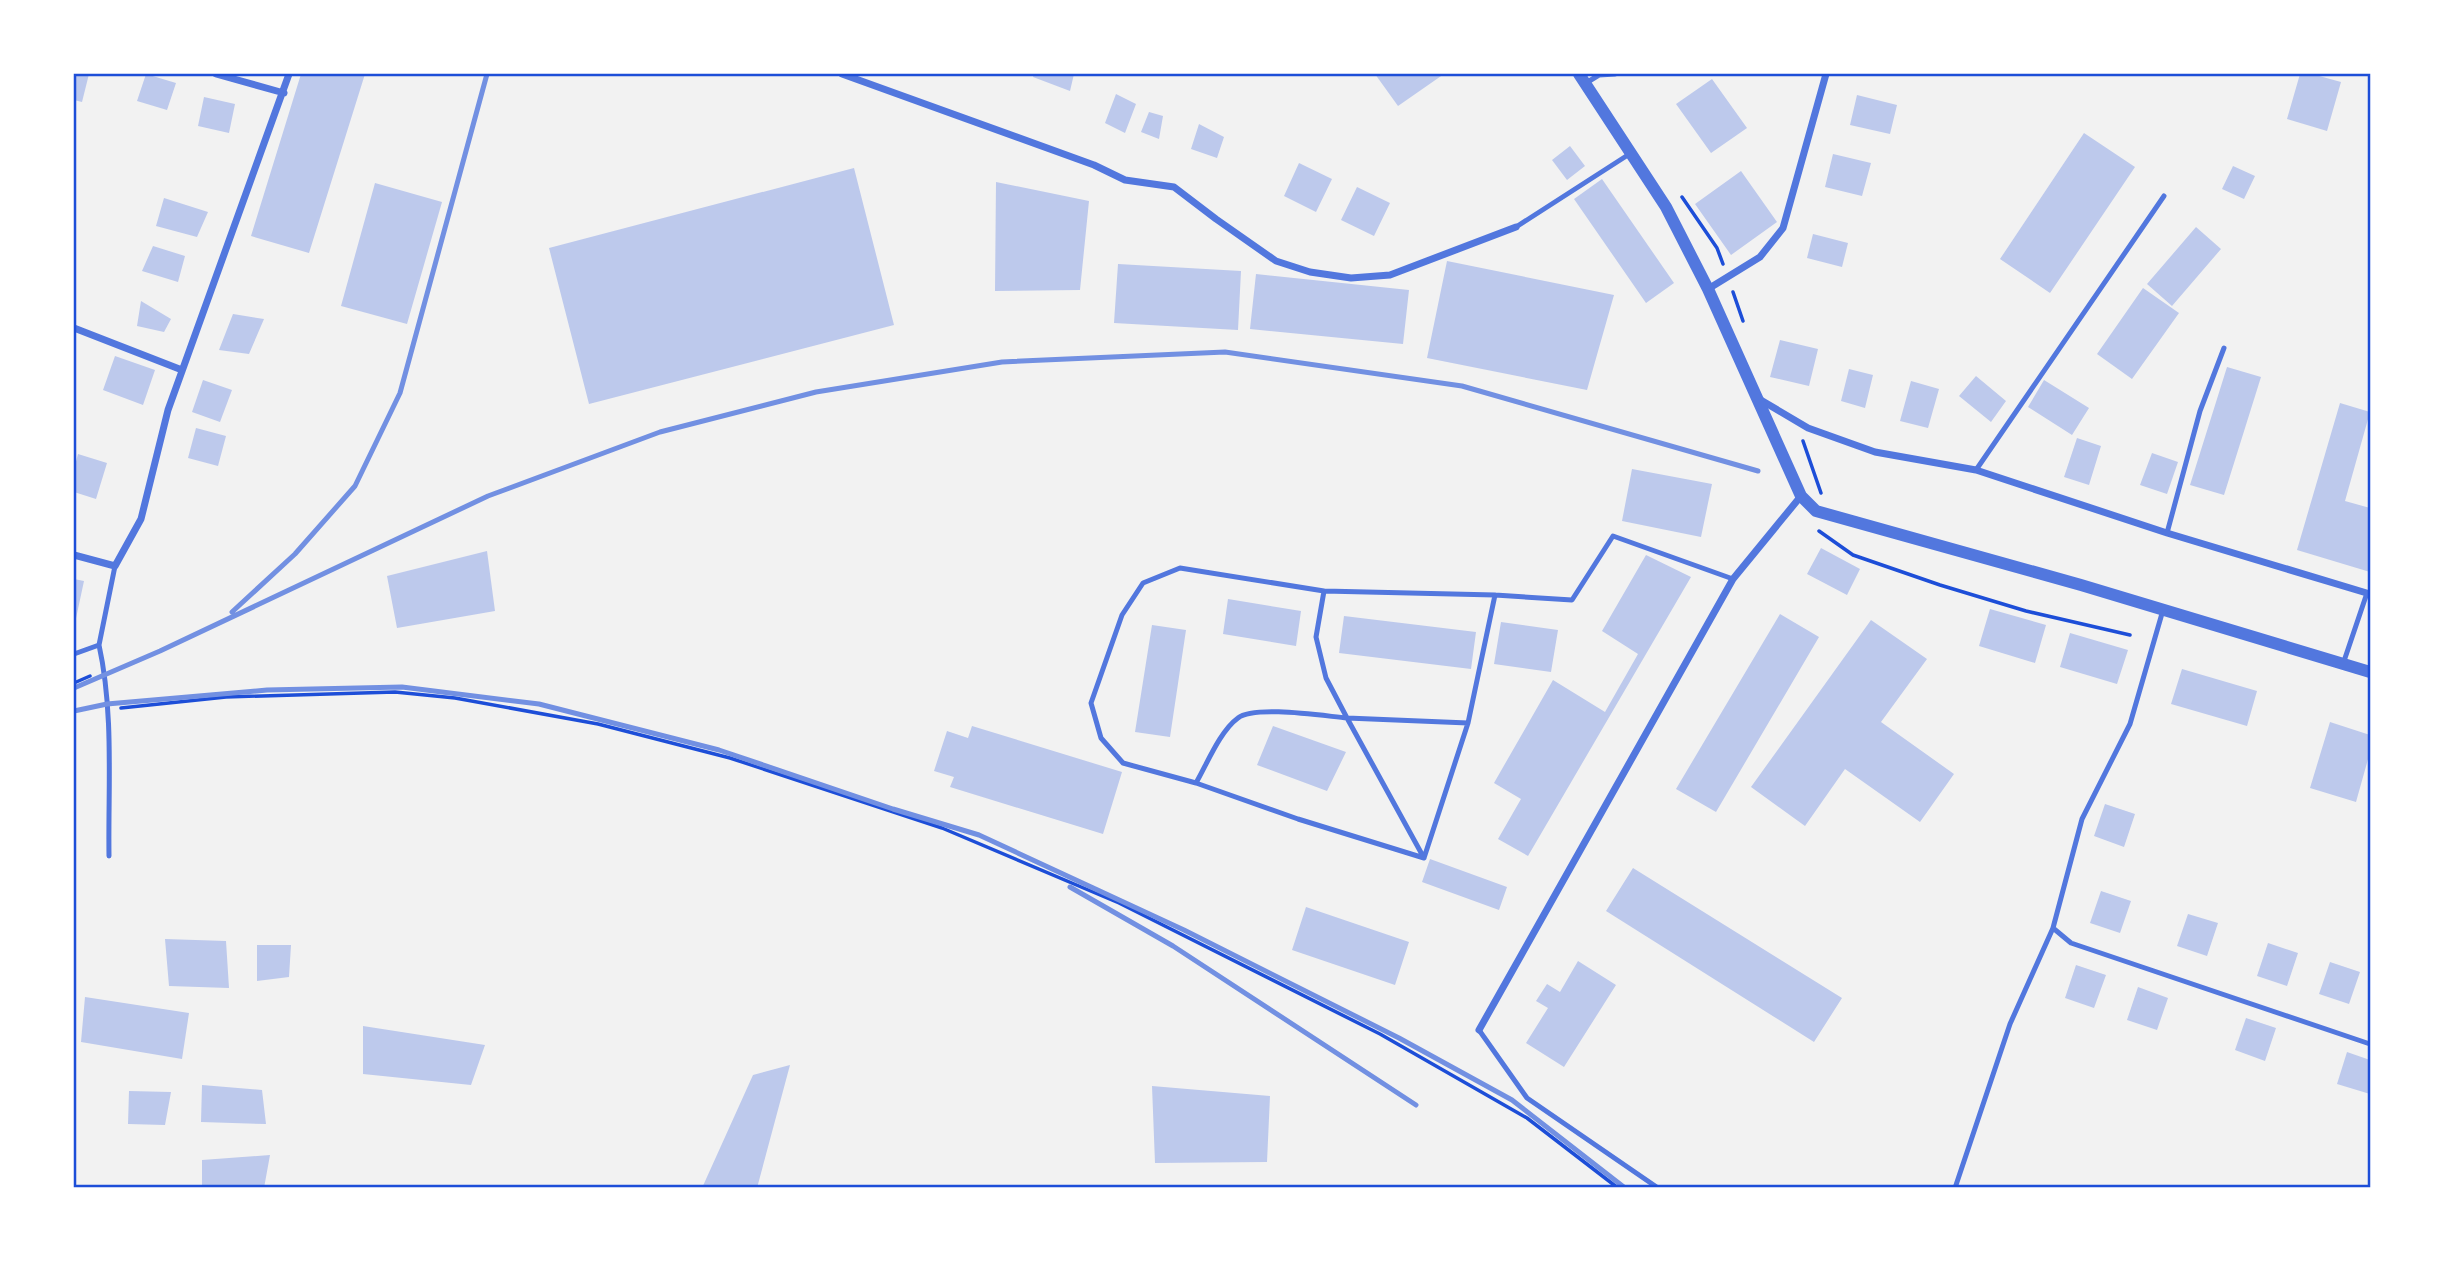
<svg xmlns="http://www.w3.org/2000/svg" width="2444" height="1261" font-family="'Source Serif 4',serif">
<rect width="100%" height="100%" fill="#f2f2f2"/>
<path fill="#bdc9ec" d="M 74,74 L 89,74 L 82,102 L 74,100 Z
M 146,74 L 176,83 L 167,110 L 137,101 Z
M 301,74 L 365,74 L 309,253 L 251,236 Z
M 1034,74 L 1074,74 L 1070,91 L 1033,77 Z
M 1375,74 L 1444,74 L 1398,106 Z
M 2300,74 L 2312,74 L 2341,82 L 2327,131 L 2287,119 Z
M 1712,79 L 1747,128 L 1711,153 L 1676,104 Z
M 1116,94 L 1136,104 L 1125,133 L 1105,123 Z
M 1857,95 L 1897,105 L 1890,134 L 1850,125 Z
M 204,97 L 235,104 L 229,133 L 198,126 Z
M 1149,112 L 1163,116 L 1159,139 L 1141,132 Z
M 1199,124 L 1224,137 L 1217,158 L 1191,149 Z
M 2084,133 L 2135,167 L 2050,293 L 2000,259 Z
M 1570,146 L 1585,166 L 1567,180 L 1552,160 Z
M 1833,154 L 1871,163 L 1862,196 L 1825,187 Z
M 1299,163 L 1332,179 L 1316,212 L 1284,196 Z
M 2233,166 L 2255,176 L 2244,199 L 2222,189 Z
M 854,168 L 894,325 L 589,404 L 549,248 Z
M 1741,171 L 1777,222 L 1731,255 L 1695,204 Z
M 1602,179 L 1674,283 L 1646,303 L 1574,199 Z
M 996,182 L 1089,201 L 1080,290 L 995,291 Z
M 375,183 L 442,202 L 407,324 L 341,306 Z
M 1357,187 L 1390,203 L 1374,236 L 1341,220 Z
M 164,198 L 208,212 L 197,237 L 156,226 Z
M 2196,227 L 2221,249 L 2172,306 L 2147,284 Z
M 1813,234 L 1848,243 L 1842,267 L 1807,258 Z
M 153,246 L 185,256 L 178,282 L 142,271 Z
M 1447,261 L 1614,295 L 1587,390 L 1427,358 Z
M 1118,264 L 1241,271 L 1238,330 L 1114,323 Z
M 1256,274 L 1409,290 L 1403,344 L 1250,329 Z
M 2143,288 L 2179,313 L 2132,379 L 2097,354 Z
M 141,301 L 171,319 L 164,332 L 137,326 Z
M 233,314 L 264,319 L 249,354 L 219,350 Z
M 1780,340 L 1818,349 L 1809,386 L 1770,377 Z
M 115,356 L 155,370 L 143,405 L 103,390 Z
M 2227,367 L 2261,377 L 2224,495 L 2190,485 Z
M 1849,369 L 1873,375 L 1865,408 L 1841,401 Z
M 1976,376 L 2006,401 L 1991,422 L 1959,396 Z
M 203,380 L 232,390 L 220,422 L 192,412 Z
M 2044,380 L 2089,408 L 2072,435 L 2028,407 Z
M 1911,381 L 1939,389 L 1928,428 L 1900,421 Z
M 2340,403 L 2370,412 L 2345,501 L 2370,508 L 2370,572 L 2297,550 Z
M 196,428 L 226,436 L 218,466 L 188,458 Z
M 2077,438 L 2101,446 L 2089,485 L 2064,477 Z
M 2152,453 L 2178,462 L 2167,494 L 2140,485 Z
M 78,454 L 107,463 L 96,499 L 74,492 L 74,469 Z
M 1632,469 L 1712,484 L 1701,537 L 1622,521 Z
M 1821,548 L 1860,569 L 1847,595 L 1807,574 Z
M 487,551 L 495,611 L 397,628 L 387,576 Z
M 1646,555 L 1691,577 L 1528,856 L 1498,839 L 1521,799 L 1494,783 L 1553,680 L 1605,712 L 1638,654 L 1602,631 Z
M 74,579 L 84,581 L 75,623 L 74,623 Z
M 1228,599 L 1301,611 L 1296,646 L 1223,634 Z
M 1990,609 L 2046,625 L 2035,663 L 1979,646 Z
M 1780,614 L 1819,637 L 1716,812 L 1676,789 Z
M 1344,616 L 1476,632 L 1471,669 L 1339,653 Z
M 1871,620 L 1927,659 L 1881,722 L 1954,774 L 1920,822 L 1845,769 L 1805,826 L 1751,787 Z
M 1501,622 L 1558,630 L 1551,672 L 1494,664 Z
M 1152,625 L 1186,630 L 1170,737 L 1135,732 Z
M 2070,633 L 2128,650 L 2117,684 L 2060,667 Z
M 2182,669 L 2257,691 L 2247,726 L 2171,704 Z
M 2330,722 L 2370,735 L 2370,752 L 2356,802 L 2310,788 Z
M 972,726 L 1122,772 L 1103,834 L 950,787 L 954,777 L 934,771 L 947,731 L 968,738 Z
M 1273,726 L 1346,752 L 1327,791 L 1257,765 Z
M 2105,804 L 2135,814 L 2124,847 L 2094,836 Z
M 1430,859 L 1507,887 L 1499,910 L 1422,882 Z
M 1633,868 L 1842,998 L 1814,1042 L 1606,911 Z
M 2101,891 L 2131,901 L 2120,933 L 2090,923 Z
M 1306,907 L 1409,942 L 1395,985 L 1292,950 Z
M 2188,914 L 2218,923 L 2207,956 L 2177,946 Z
M 165,939 L 226,941 L 229,988 L 169,986 Z
M 2268,943 L 2298,953 L 2287,986 L 2257,976 Z
M 257,945 L 291,945 L 289,977 L 257,981 Z
M 1578,961 L 1616,985 L 1564,1067 L 1526,1043 L 1548,1008 L 1536,1001 L 1547,984 L 1560,992 Z
M 2330,962 L 2360,972 L 2349,1004 L 2319,994 Z
M 2076,965 L 2106,975 L 2094,1008 L 2065,998 Z
M 2138,987 L 2168,998 L 2157,1030 L 2127,1020 Z
M 85,997 L 189,1013 L 182,1059 L 81,1042 Z
M 2246,1018 L 2276,1028 L 2265,1061 L 2235,1050 Z
M 363,1026 L 485,1045 L 471,1085 L 363,1074 Z
M 2347,1052 L 2370,1060 L 2370,1094 L 2337,1084 Z
M 790,1065 L 757,1188 L 702,1188 L 753,1075 Z
M 202,1085 L 262,1090 L 266,1124 L 201,1122 Z
M 1152,1086 L 1270,1096 L 1267,1162 L 1155,1163 Z
M 129,1091 L 171,1092 L 165,1125 L 128,1124 Z
M 270,1155 L 264,1188 L 202,1188 L 202,1160 Z"/>
<g fill="none" stroke-linecap="round" stroke-linejoin="round">
<path stroke="#1d4ed8" stroke-width="3.5" d="M 1682,197 L 1717,248 L 1723,264
M 1733,292 L 1743,321
M 1803,441 L 1821,493
M 1819,531 L 1853,555 L 1940,585 L 2026,611 L 2130,635
M 74,683 L 90,676
M 121,708 L 226,697 L 395,692 L 455,698 L 598,724 L 730,758 L 942,828 L 1119,903 L 1380,1034 L 1527,1118 L 1618,1188"/>
<path stroke="#5277de" stroke-width="5" d="M 1586,83 L 1599,75 L 1615,74
M 1516,227 L 1631,153
M 1976,470 L 2164,196
M 2167,533 L 2200,411 L 2224,348
M 1324,591 L 1316,637 L 1326,678 L 1347,718 L 1468,723
M 99,645 C 114,713 108,787 109,856
M 74,654 L 99,645 L 115,566
M 2343,664 L 2367,593
M 1196,783 C 1207,764 1220,731 1238,718 C 1254,705 1324,716 1347,718 L 1424,858
M 1424,858 L 1298,819 L 1196,783 L 1123,763 L 1101,738 L 1091,703 L 1122,615 L 1143,583 L 1180,568 L 1324,591 L 1495,595 L 1572,600 L 1613,536 L 1733,579
M 1424,858 L 1468,723 L 1495,595
M 2053,928 L 2071,943 L 2370,1044
M 1479,1030 L 1527,1098 L 1658,1188
M 1955,1188 L 2010,1024 L 2053,928 L 2082,819 L 2130,724 L 2163,610"/>
<path stroke="#5277de" stroke-width="7" d="M 216,74 L 284,93
M 842,74 L 1094,165 L 1125,180 L 1174,187 L 1216,219 L 1276,261 L 1310,272 L 1351,278 L 1390,275 L 1516,227
M 1708,289 L 1760,257 L 1783,228 L 1826,74
M 74,328 L 182,370
M 1759,399 L 1808,428 L 1875,452 L 1976,470 L 2167,533 L 2370,594
M 74,555 L 115,566 L 141,519 L 168,410 L 289,74
M 1479,1030 L 1733,579 L 1801,496"/>
<path stroke="#5277de" stroke-width="12" d="M 1579,74 L 1666,207 L 1708,289 L 1801,496 L 1816,511 L 2081,585 L 2370,672"/>
<path stroke="#7290e2" stroke-width="5" d="M 232,612 L 295,554 L 355,486 L 400,393 L 487,74
M 74,688 L 160,651 L 488,496 L 660,432 L 816,392 L 1002,362 L 1225,352 L 1462,386 L 1758,471
M 74,711 L 107,704 L 267,690 L 402,687 L 539,704 L 719,750 L 893,809 L 979,835 L 1184,930 L 1399,1038 L 1512,1100 L 1625,1188
M 1070,887 L 1173,946 L 1416,1105"/>
</g>
<rect width="2444" height="1261" fill="none" stroke="#ffffff" stroke-width="150"/>
<rect x="75" y="75" width="2294" height="1111" fill="none" stroke="#1d4ed8" stroke-width="2.5"/>
</svg>
